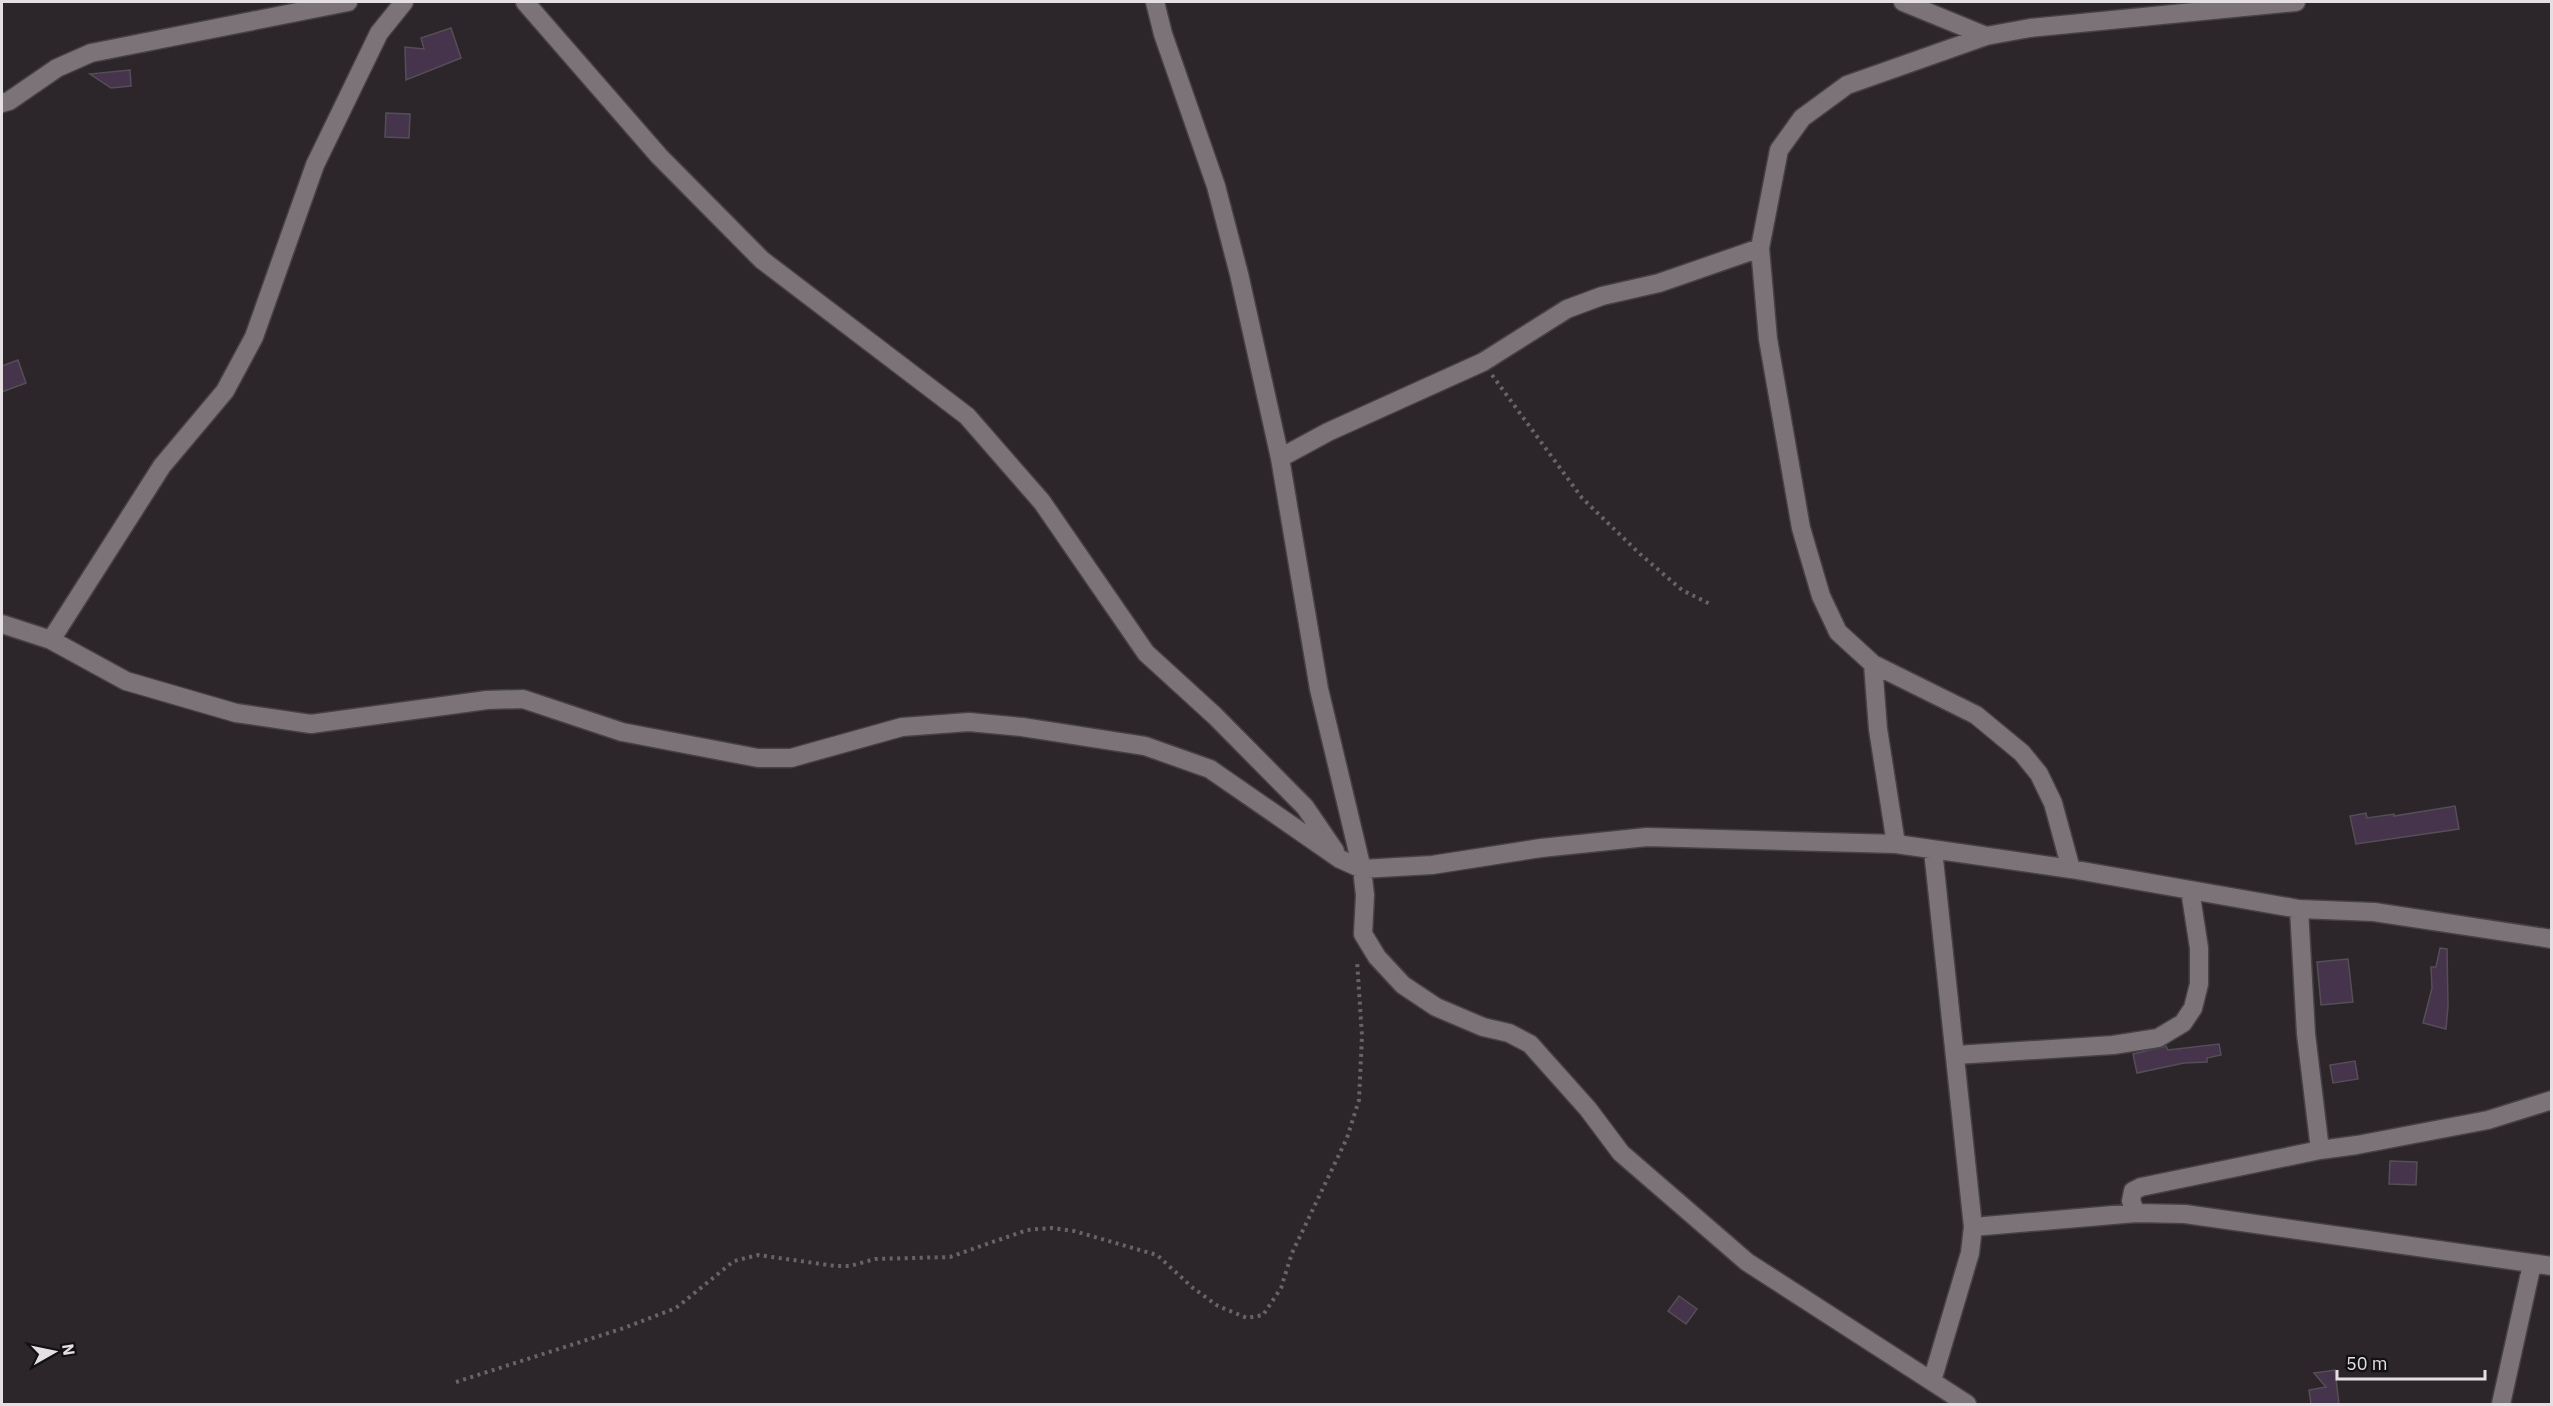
<svg xmlns="http://www.w3.org/2000/svg" width="2553" height="1406" font-family="'IBM Plex Sans',sans-serif">
<rect width="100%" height="100%" fill="#2c262a"/>
<path fill="#46344c" stroke="#544f56" stroke-width="1.5" d="M 451,28 L 461,58 L 406,80 L 405,47 L 424,49 L 421,38 Z
M 130,70 L 131,86 L 111,88 L 90,74 Z
M 386,113 L 410,114 L 409,138 L 385,137 Z
M 18,360 L 26,383 L 2,392 L 2,366 Z
M 2455,806 L 2459,829 L 2356,844 L 2350,816 L 2366,813 L 2367,818 L 2394,814 L 2394,816 Z
M 2440,948 L 2447,949 L 2448,1006 L 2446,1029 L 2423,1023 L 2432,988 L 2431,967 L 2436,967 Z
M 2348,959 L 2353,1002 L 2321,1005 L 2317,962 Z
M 2219,1044 L 2221,1055 L 2207,1058 L 2207,1062 L 2184,1063 L 2137,1073 L 2133,1054 L 2166,1046 L 2168,1050 Z
M 2355,1061 L 2358,1079 L 2333,1083 L 2330,1065 Z
M 2390,1161 L 2417,1162 L 2416,1185 L 2389,1184 Z
M 1679,1296 L 1697,1309 L 1686,1324 L 1668,1311 Z
M 2335,1370 L 2339,1404 L 2311,1404 L 2309,1390 L 2326,1387 L 2314,1373 Z"/>
<g fill="none" stroke-linecap="round" stroke-linejoin="round">
<defs>
<path id="street" d="M 525,2 L 659,156 L 762,260 L 967,416 L 1042,502 L 1146,653 L 1215,716 L 1305,807 L 1335,851
M 1155,2 L 1163,34 L 1216,186 L 1239,274 L 1280,458 L 1319,689 L 1362,869 L 1365,895 L 1363,934 L 1377,957 L 1403,985 L 1436,1007 L 1483,1027 L 1509,1033 L 1530,1044 L 1588,1109 L 1621,1153 L 1747,1262 L 1967,1404
M 1903,2 L 1986,36
M 2,103 L 9,101 L 57,68 L 91,53 L 348,2
M 1280,458 L 1328,432 L 1483,362 L 1567,309 L 1602,296 L 1659,283 L 1760,248
M 2,624 L 51,640 L 126,681 L 236,713 L 311,724 L 487,700 L 523,699 L 622,732 L 758,758 L 791,758 L 902,727 L 969,722 L 1022,727 L 1145,746 L 1210,769 L 1340,859 L 1362,869 L 1432,865 L 1541,848 L 1647,837 L 1896,844 L 2071,869 L 2299,909 L 2374,912 L 2552,939
M 51,640 L 162,466 L 225,391 L 254,337 L 315,165 L 379,33 L 404,2
M 1873,664 L 1878,729 L 1896,844
M 2071,869 L 2053,803 L 2039,774 L 2022,753 L 1976,715 L 1873,664 L 1838,632 L 1821,596 L 1801,528 L 1768,339 L 1760,248 L 1779,150 L 1802,118 L 1847,85 L 1986,36 L 2030,28 L 2296,2
M 2299,909 L 2306,1034 L 2320,1150
M 1956,1055 L 2113,1045 L 2158,1038 L 2183,1023 L 2193,1008 L 2199,984 L 2199,948 L 2190,890
M 2136,1213 L 2131,1201 L 2133,1191 L 2141,1187 L 2320,1150 L 2357,1145 L 2488,1120 L 2552,1100
M 1973,1227 L 2136,1213 L 2185,1214 L 2552,1266
M 1932,1381 L 1970,1253 L 1973,1227 L 1933,850
M 2501,1404 L 2532,1264"/>
</defs>
<use href="#street" stroke="#464145" stroke-width="21"/>
<path stroke="#686366" stroke-width="4" stroke-dasharray="3 4.5" stroke-linecap="butt" d="M 1492,375 L 1582,498 L 1640,554 L 1682,590 L 1712,605
M 456,1382 L 624,1328 L 676,1308 L 734,1261 L 758,1255 L 835,1266 L 850,1266 L 875,1259 L 950,1257 L 1027,1230 L 1052,1228 L 1074,1231 L 1157,1255 L 1193,1288 L 1218,1306 L 1247,1318 L 1263,1315 L 1281,1288 L 1292,1253 L 1347,1138 L 1359,1100 L 1362,1036 L 1357,960"/>
<use href="#street" stroke="#7b7378" stroke-width="18"/>
</g>
<rect width="2553" height="1406" fill="none" stroke="#e3dfe2" stroke-width="6"/>
<g transform="translate(54 1352) rotate(81)" stroke="#121012" stroke-width="4.5" paint-order="stroke">
<path d="M0-4.5L10 22L0 15L-10 22Z" fill="#e3dfe2"/>
<text y="-9" font-size="16" font-weight="bold" text-anchor="middle" fill="#e3dfe2">N</text>
</g>
<path d="M2337 1370v9h148v-9" fill="none" stroke="#e3dfe2" stroke-width="3"/>
<text x="2346" y="1370" font-size="18" fill="#e3dfe2" stroke="#121012" stroke-width="4.5" paint-order="stroke">50 m</text>
</svg>
